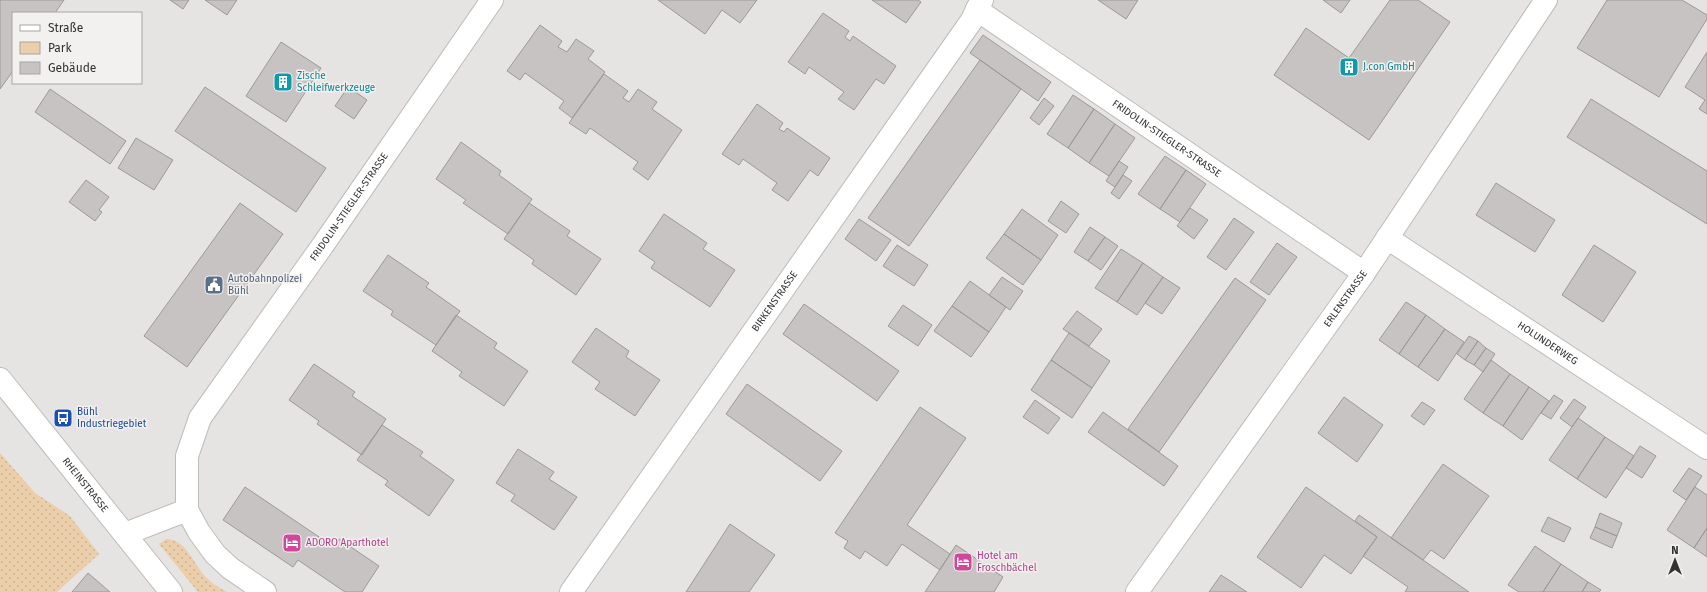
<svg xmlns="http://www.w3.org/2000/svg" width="1707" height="592" font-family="'Fira Sans',sans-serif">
<defs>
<pattern id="green-dots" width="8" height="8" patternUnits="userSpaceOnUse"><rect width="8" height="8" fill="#ebceaa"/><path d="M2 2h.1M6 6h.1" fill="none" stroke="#cab193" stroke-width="1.8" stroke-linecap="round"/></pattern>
</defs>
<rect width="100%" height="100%" fill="#e6e4e2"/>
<path fill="url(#green-dots)" d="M 0,453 L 35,493 L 70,516 L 99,554 L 57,592 L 0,592 Z
M 166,539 C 188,539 194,568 209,580 C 214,585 221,588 227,592 L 198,592 L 159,544 Z"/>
<path fill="#c7c3c3" stroke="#9c9998" d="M 0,0 L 64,0 L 55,13 L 13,13 L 13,71 L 0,89 Z
M 170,0 L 189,0 L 183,9 Z
M 205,0 L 237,0 L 227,15 Z
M 658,0 L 757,0 L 740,23 L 722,10 L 705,34 Z
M 872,0 L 918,0 L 921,2 L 906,23 Z
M 1098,0 L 1138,0 L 1126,19 Z
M 1323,0 L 1350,0 L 1341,13 Z
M 1390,0 L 1418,0 L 1450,22 L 1369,140 L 1274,75 L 1306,28 L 1349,58 Z
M 1607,0 L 1682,0 L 1707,15 L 1707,19 L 1659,97 L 1577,48 Z
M 823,13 L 849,31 L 845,37 L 850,41 L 853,36 L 896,66 L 884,84 L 876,79 L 854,110 L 838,99 L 844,92 L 809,67 L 805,74 L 788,62 Z
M 540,25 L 562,41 L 558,47 L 567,52 L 576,39 L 594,51 L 588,59 L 605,72 L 572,118 L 559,108 L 564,101 L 525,73 L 520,80 L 507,71 Z
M 983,35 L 1051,82 L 1038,101 L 970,53 Z
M 281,42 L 321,68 L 286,122 L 246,96 Z
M 1707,52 L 1707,114 L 1699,109 L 1705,100 L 1685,87 Z
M 980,60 L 1021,89 L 909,246 L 868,218 Z
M 604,74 L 628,91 L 623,98 L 629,102 L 638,89 L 657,102 L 652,109 L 682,130 L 648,180 L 633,169 L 638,162 L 590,128 L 586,134 L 569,123 Z
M 205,87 L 326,168 L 296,212 L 175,131 Z
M 348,87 L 367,100 L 354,119 L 335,106 Z
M 50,89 L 126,141 L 110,164 L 35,112 Z
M 1073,95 L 1094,109 L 1068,148 L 1047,134 Z
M 1044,98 L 1054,106 L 1039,125 L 1030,118 Z
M 1591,99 L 1707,171 L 1707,224 L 1567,137 Z
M 757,104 L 783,123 L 779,129 L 784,132 L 787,128 L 830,158 L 818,176 L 810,170 L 788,201 L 772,190 L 777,183 L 743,159 L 739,165 L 722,154 Z
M 1094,109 L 1115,124 L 1089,163 L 1068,148 Z
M 1115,124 L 1135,138 L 1109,176 L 1089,163 Z
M 136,138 L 173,160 L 154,190 L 118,168 Z
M 461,142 L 501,171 L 499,175 L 532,199 L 508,234 L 463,203 L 466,200 L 436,179 Z
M 1165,156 L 1186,170 L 1160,209 L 1138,194 Z
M 1119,161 L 1128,167 L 1115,187 L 1106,181 Z
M 1186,170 L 1206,184 L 1180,222 L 1160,209 Z
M 1123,175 L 1132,181 L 1119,199 L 1111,193 Z
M 86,180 L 109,197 L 99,210 L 102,212 L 95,221 L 69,202 Z
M 1496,183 L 1555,220 L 1535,252 L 1476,215 Z
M 1061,201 L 1079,214 L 1066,233 L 1048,221 Z
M 240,203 L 283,234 L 187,367 L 144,336 Z
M 529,203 L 570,231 L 567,236 L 601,259 L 576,295 L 532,264 L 534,260 L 504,239 Z
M 1190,208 L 1208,220 L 1194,239 L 1177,226 Z
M 1022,209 L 1058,235 L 1041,260 L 1004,234 Z
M 664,214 L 707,243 L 703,249 L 735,270 L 710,307 L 651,268 L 655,262 L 639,251 Z
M 1234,218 L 1254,232 L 1226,270 L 1207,257 Z
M 859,219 L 891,240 L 876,261 L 845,239 Z
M 1090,227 L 1105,237 L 1088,261 L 1074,252 Z
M 1004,234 L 1041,260 L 1023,285 L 986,258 Z
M 1105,237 L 1118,246 L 1101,270 L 1088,261 Z
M 1277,243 L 1297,257 L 1269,295 L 1250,282 Z
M 897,245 L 928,265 L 914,286 L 883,266 Z
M 1594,245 L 1636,272 L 1603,322 L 1562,295 Z
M 1121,249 L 1143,263 L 1117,302 L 1095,288 Z
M 388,255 L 429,283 L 426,287 L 460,311 L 436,345 L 391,315 L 393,311 L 363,291 Z
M 1143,263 L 1163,277 L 1137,315 L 1117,302 Z
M 1002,277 L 1023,291 L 1010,310 L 989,295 Z
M 1163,277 L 1180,288 L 1162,314 L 1145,303 Z
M 1235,278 L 1266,300 L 1159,452 L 1128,429 Z
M 970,281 L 1006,307 L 989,332 L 952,306 Z
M 1406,302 L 1426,315 L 1399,354 L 1379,340 Z
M 804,304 L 899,371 L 877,401 L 783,334 Z
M 903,305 L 932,325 L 918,346 L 888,326 Z
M 952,306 L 989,332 L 971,357 L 934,331 Z
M 1077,311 L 1102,329 L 1089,346 L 1063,329 Z
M 456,315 L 497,343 L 494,348 L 528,371 L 504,406 L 459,376 L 462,372 L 432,351 Z
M 1426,315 L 1445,329 L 1418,367 L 1399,354 Z
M 596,328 L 629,351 L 626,357 L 660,380 L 635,416 L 595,389 L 600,382 L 572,362 Z
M 1445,329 L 1464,342 L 1438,381 L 1418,367 Z
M 1069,333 L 1110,361 L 1092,388 L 1051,360 Z
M 1469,336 L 1478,341 L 1465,360 L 1457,354 Z
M 1478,341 L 1486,348 L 1474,365 L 1465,360 Z
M 1486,348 L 1495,354 L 1483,372 L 1474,365 Z
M 1051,360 L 1092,388 L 1072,418 L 1031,390 Z
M 1491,360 L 1510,374 L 1483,413 L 1464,399 Z
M 314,364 L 355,392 L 352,396 L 386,419 L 362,455 L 317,424 L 319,421 L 289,400 Z
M 1510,374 L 1529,387 L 1503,426 L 1483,413 Z
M 747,384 L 842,451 L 820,481 L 726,414 Z
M 1529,387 L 1549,401 L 1522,440 L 1503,426 Z
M 1554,395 L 1563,401 L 1551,419 L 1541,413 Z
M 1344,397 L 1383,425 L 1357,462 L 1318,433 Z
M 1574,399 L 1586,407 L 1572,427 L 1560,418 Z
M 1035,400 L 1060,418 L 1048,434 L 1023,417 Z
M 1422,402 L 1435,410 L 1424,425 L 1411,416 Z
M 920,407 L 966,438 L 907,525 L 950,554 L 940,570 L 902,544 L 887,566 L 865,551 L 860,559 L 844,548 L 848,541 L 835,533 Z
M 1103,412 L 1178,466 L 1164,486 L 1088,432 Z
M 1578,418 L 1605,437 L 1577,479 L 1549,460 Z
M 382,425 L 423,452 L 420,456 L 454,480 L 429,516 L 385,485 L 388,481 L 357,460 Z
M 1605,437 L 1634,456 L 1606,498 L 1577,479 Z
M 1640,446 L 1656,456 L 1642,478 L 1626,468 Z
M 518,449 L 554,472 L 549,479 L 577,497 L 554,530 L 511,501 L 515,495 L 496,483 Z
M 1443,464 L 1489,496 L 1444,559 L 1431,550 L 1423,560 L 1391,538 Z
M 1689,468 L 1702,476 L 1686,500 L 1673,491 Z
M 245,487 L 334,547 L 339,539 L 379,566 L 362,592 L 345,592 L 298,560 L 293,567 L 223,520 Z
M 1306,487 L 1377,537 L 1351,574 L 1324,555 L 1301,588 L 1257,557 Z
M 1695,487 L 1707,495 L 1707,528 L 1694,548 L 1667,530 Z
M 1600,513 L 1622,523 L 1617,536 L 1595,527 Z
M 1359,515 L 1423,560 L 1469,592 L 1405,592 L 1408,587 L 1363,556 L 1377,537 L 1355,521 Z
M 1548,517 L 1571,528 L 1564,542 L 1541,531 Z
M 730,524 L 775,555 L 749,592 L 686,592 Z
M 1595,527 L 1617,536 L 1612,548 L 1590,538 Z
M 1707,528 L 1707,557 L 1694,548 Z
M 956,545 L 1003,577 L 994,592 L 925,592 Z
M 1535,546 L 1561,564 L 1543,592 L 1519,592 L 1508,585 Z
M 1561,564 L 1588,582 L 1582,592 L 1543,592 Z
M 88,573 L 110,592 L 72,592 Z
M 1221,575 L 1247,592 L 1209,592 Z
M 1588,582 L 1601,590 L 1599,592 L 1582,592 Z"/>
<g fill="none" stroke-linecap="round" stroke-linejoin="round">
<defs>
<g id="street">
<path id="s1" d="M 982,0 L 977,9 L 986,16 L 1364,273"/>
<path id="s2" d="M 1387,238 L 1707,448"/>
<path d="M 125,534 L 187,510"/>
<path id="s3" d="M 265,592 L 230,568 L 215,554 L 199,532 L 187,510 L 187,456 L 200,418 L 323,245 L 492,0"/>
<path id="s4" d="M 571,592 L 972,20 L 977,9"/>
<path id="s5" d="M 1137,592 L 1364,273 L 1546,0"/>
</g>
<g id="secondary">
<path id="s6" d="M 0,379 L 171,592"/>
</g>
</defs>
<use href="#street" stroke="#bebcba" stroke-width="24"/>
<use href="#secondary" stroke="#bebcba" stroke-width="24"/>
<use href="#street" stroke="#fff" stroke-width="22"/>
<use href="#secondary" stroke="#fff" stroke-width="22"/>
</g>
<defs>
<symbol id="building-square" viewBox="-11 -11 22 22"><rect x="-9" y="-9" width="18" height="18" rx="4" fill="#0f9aa8" stroke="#f3f1ef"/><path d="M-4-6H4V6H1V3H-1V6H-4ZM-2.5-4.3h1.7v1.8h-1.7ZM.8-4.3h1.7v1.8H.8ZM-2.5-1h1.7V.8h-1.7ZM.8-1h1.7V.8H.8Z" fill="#fff"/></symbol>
<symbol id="civic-square" viewBox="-11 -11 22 22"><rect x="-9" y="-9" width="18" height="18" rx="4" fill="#5c6f8a" stroke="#f3f1ef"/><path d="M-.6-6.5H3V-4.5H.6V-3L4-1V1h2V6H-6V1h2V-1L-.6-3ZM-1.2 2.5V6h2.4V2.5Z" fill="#fff"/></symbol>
<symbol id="bus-square" viewBox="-11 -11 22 22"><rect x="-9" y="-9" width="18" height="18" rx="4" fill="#1a4fb4" stroke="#f3f1ef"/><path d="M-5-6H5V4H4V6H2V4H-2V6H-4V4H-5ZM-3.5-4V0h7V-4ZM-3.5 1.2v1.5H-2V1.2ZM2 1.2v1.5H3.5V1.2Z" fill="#fff"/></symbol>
<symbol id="hotel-square" viewBox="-11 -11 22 22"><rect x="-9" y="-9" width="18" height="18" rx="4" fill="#d1479c" stroke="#f3f1ef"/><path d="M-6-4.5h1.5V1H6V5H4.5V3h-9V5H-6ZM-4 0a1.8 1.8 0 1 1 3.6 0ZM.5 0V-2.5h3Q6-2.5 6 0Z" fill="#fff"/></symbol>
</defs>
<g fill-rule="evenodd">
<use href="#building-square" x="1338" y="56" width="22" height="22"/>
<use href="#building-square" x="272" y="71" width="22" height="22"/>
<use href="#civic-square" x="203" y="274" width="22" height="22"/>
<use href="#bus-square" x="52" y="407" width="22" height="22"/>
<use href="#hotel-square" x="281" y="532" width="22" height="22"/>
<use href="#hotel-square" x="952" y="551" width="22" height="22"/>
</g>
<g text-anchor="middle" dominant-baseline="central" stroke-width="3" stroke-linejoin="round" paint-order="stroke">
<g font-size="10" fill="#0d838f" stroke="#f3f1ef" text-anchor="start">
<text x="1363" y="67">J.con GmbH</text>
<text x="297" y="76">Zische<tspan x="297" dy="12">Schleifwerkzeuge</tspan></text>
</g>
<g font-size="10" fill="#333231" stroke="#f3f1ef">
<text stroke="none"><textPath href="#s1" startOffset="240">FRIDOLIN-STIEGLER-STRASSE</textPath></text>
<text stroke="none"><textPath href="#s3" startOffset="468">FRIDOLIN-STIEGLER-STRASSE</textPath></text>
<text stroke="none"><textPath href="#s5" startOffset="360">ERLENSTRASSE</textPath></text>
<text stroke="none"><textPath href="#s4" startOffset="355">BIRKENSTRASSE</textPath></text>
<text stroke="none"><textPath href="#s2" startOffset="192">HOLUNDERWEG</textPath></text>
<text stroke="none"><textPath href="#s6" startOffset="136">RHEINSTRASSE</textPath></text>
</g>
<g font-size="10" fill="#4e5e75" stroke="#f3f1ef" text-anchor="start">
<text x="228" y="279">Autobahnpolizei<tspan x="228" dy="12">Bühl</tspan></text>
</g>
<g font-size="10" fill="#164399" stroke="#f3f1ef" text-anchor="start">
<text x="77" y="412">Bühl<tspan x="77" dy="12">Industriegebiet</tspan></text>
</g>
<g font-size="10" fill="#b23c85" stroke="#f3f1ef" text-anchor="start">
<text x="306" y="543">ADORO Aparthotel</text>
<text x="977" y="556">Hotel am<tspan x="977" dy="12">Froschbächel</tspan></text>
</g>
</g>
<rect x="12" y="12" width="130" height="72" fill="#f3f1ef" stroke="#a6a5a3"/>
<rect x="20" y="25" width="20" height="6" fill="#ffffff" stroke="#a6a5a3"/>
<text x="48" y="32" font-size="12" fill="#333231">Straße</text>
<rect x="20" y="42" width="20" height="12" fill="#ebceaa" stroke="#a6a5a3"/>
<text x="48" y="52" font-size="12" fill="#333231">Park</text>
<rect x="20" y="62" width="20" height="12" fill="#c7c3c3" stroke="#a6a5a3"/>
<text x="48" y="72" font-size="12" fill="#333231">Gebäude</text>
<g transform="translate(1675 560)" stroke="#f3f1ef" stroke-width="3" paint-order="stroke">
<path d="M0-3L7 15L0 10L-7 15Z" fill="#333231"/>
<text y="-6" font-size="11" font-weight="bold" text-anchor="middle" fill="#333231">N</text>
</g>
</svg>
